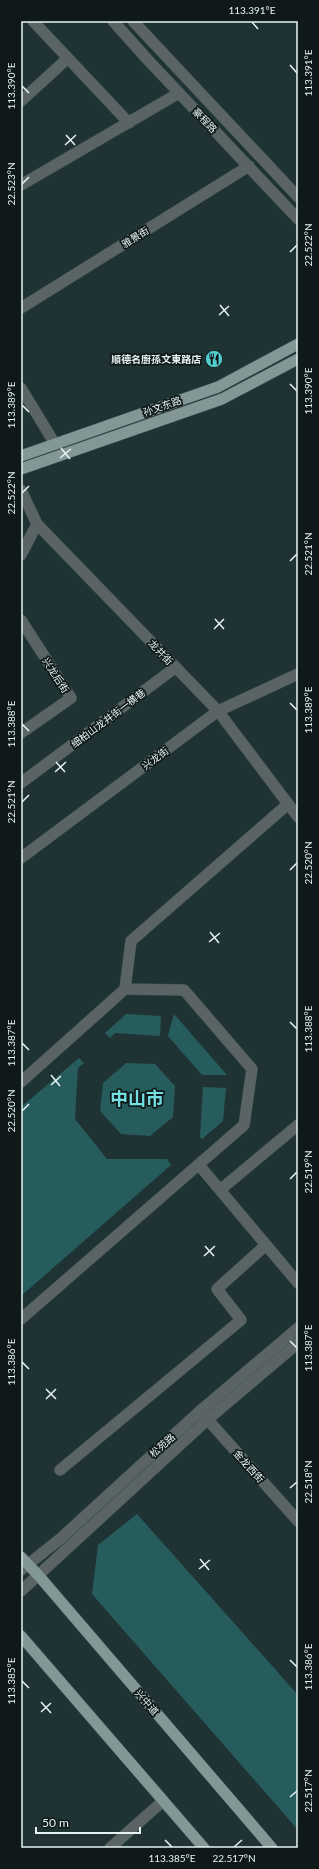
<svg xmlns="http://www.w3.org/2000/svg" width="319" height="1869" font-family="Lato,'Noto Sans SC',sans-serif">
<rect width="100%" height="100%" fill="#1f3334"/>
<path fill="#275c5d" d="M 126,1014 L 161,1016 L 160,1036 L 115,1033 L 110,1038 L 105,1033 Z
M 174,1014 L 227,1075 L 202,1075 L 168,1036 Z
M 79,1058 L 84,1063 L 78,1068 L 75,1119 L 107,1159 L 167,1159 L 171,1165 L 21,1296 L 21,1107 Z
M 126,1063 L 155,1064 L 175,1086 L 173,1117 L 150,1136 L 121,1134 L 100,1111 L 103,1083 Z
M 203,1087 L 226,1088 L 223,1121 L 202,1139 L 200,1137 Z
M 137,1514 L 298,1695 L 298,1830 L 92,1594 L 98,1545 Z"/>
<g fill="none" stroke-linecap="round" stroke-linejoin="round">
<defs>
<path id="minor" d="M 33,21 L 129,123
M 21,101 L 68,58
M 21,185 L 179,93
M 21,308 L 249,166
M 21,388 L 55,444
M 21,490 L 37,524 L 218,711 L 298,817
M 21,555 L 37,524
M 21,620 L 71,698 L 21,733
M 21,783 L 176,667
M 21,858 L 218,711 L 298,674
M 21,1082 L 125,989 L 131,941 L 288,804
M 199,1165 L 298,1283
M 220,1190 L 298,1125
M 21,1319 L 244,1125 L 252,1069 L 184,990 L 125,989
M 200,1411 L 298,1521
M 60,1470 L 241,1320 L 217,1289 L 266,1245
M 110,1848 L 163,1801"/>
<path id="tertiary" d="M 113,21 L 147,59 L 298,219
M 133,21 L 298,197
M 21,1570 L 60,1539 L 200,1411 L 298,1328
M 21,1591 L 207,1420 L 298,1343"/>
<path id="primary" d="M 21,456 L 218,387 L 298,344
M 21,469 L 222,399 L 298,359
M 21,1557 L 39,1576 L 272,1848
M 21,1636 L 204,1848"/>
</defs>
<use href="#minor" stroke="#3b4e4f" stroke-width="12"/>
<use href="#tertiary" stroke="#3b4e4f" stroke-width="12"/>
<use href="#primary" stroke="#3b4e4f" stroke-width="12"/>
<use href="#minor" stroke="#5a6464" stroke-width="11"/>
<use href="#tertiary" stroke="#5a6464" stroke-width="11"/>
<use href="#primary" stroke="#849797" stroke-width="11"/>
</g>
<path fill="none" stroke="#e6f3f3" stroke-width="1.5" d="M 252,22 L 258,29M 290,65 L 297,73M 22,86 L 29,93M 66,135 L 75,145M 65,145 L 76,135M 22,184 L 29,177M 290,252 L 297,245M 220,305 L 229,316M 219,315 L 229,306M 290,384 L 297,391M 22,405 L 29,412M 61,448 L 70,459M 60,458 L 71,449M 22,493 L 29,486M 290,561 L 297,554M 215,619 L 224,629M 214,629 L 224,619M 290,703 L 297,710M 22,724 L 29,731M 56,762 L 65,772M 55,772 L 66,762M 22,802 L 29,795M 290,870 L 297,863M 210,932 L 219,943M 209,942 L 220,933M 290,1022 L 297,1029M 22,1043 L 29,1050M 51,1075 L 60,1086M 51,1085 L 61,1076M 22,1111 L 29,1104M 290,1179 L 297,1172M 205,1246 L 214,1256M 204,1256 L 215,1246M 290,1341 L 297,1348M 22,1362 L 29,1369M 46,1389 L 56,1399M 46,1399 L 56,1389M 290,1488 L 297,1482M 200,1559 L 209,1570M 199,1569 L 210,1560M 290,1660 L 297,1667M 22,1681 L 29,1688M 41,1702 L 51,1713M 41,1712 L 51,1703M 290,1797 L 297,1791M 165,1840 L 172,1847M 234,1847 L 242,1840"/>
<defs>
<symbol id="restaurant-disc" viewBox="-11 -11 22 22"><circle r="9.5" fill="#52cdcf" stroke="#101919"/><path d="M-5-6h1v4h1v-4h1v4h1v-4h1v5L-1.5 .5V6h-2V.5L-5-1ZM5-6V6H3V1.5H1.5Q1.5-4 5-6Z" fill="#111"/></symbol>
</defs>
<g fill-rule="evenodd">
<use href="#restaurant-disc" x="204" y="349" width="20" height="20"/>
</g>
<g text-anchor="middle" dominant-baseline="central" stroke-width="3.5" stroke-linejoin="round" paint-order="stroke">
<g font-size="10" fill="#e6f3f3" stroke="#101919">
<text transform="translate(205 120) rotate(46)">豪程路</text>
<text transform="translate(135 237) rotate(-32)">雅景街</text>
<text transform="translate(162 406) rotate(-19)">孙文东路</text>
<text transform="translate(161 652) rotate(46)">龙井街</text>
<text transform="translate(56 675) rotate(57)">兴龙后街</text>
<text transform="translate(108 718) rotate(-37)">细柏山龙井街一横巷</text>
<text transform="translate(155 758) rotate(-37)">兴龙街</text>
<text transform="translate(162 1445) rotate(-42)">松苑路</text>
<text transform="translate(249 1466) rotate(48)">金龙西街</text>
<text transform="translate(147 1702) rotate(49)">兴中道</text>
</g>
<g font-size="10" font-weight="bold" fill="#e6f3f3" stroke="#101919" text-anchor="end">
<text x="201" y="359">順德名廚孫文東路店</text>
</g>
<g font-size="18" font-weight="bold" fill="#73dfe1" stroke="#101919">
<text x="137" y="1098">中山市</text>
</g>
</g>
<rect width="319" height="1869" fill="none" stroke="#101919" stroke-width="44"/>
<path d="M36 1827v6h104v-6" fill="none" stroke="#e6f3f3" stroke-width="2"/>
<text x="42" y="1827" font-size="12" fill="#e6f3f3" stroke="#101919" stroke-width="3" paint-order="stroke">50 m</text>
<rect x="22" y="22" width="275" height="1825" fill="none" stroke="#e6f3f3" stroke-width="1.5"/>
<g font-size="10" text-anchor="middle" fill="#e6f3f3">
<text x="252" y="14">113.391°E</text>
<text transform="translate(308 73) rotate(-90)" y="4">113.391°E</text>
<text transform="translate(11 86) rotate(-90)" y="4">113.390°E</text>
<text transform="translate(11 184) rotate(-90)" y="4">22.523°N</text>
<text transform="translate(308 245) rotate(-90)" y="4">22.522°N</text>
<text transform="translate(308 391) rotate(-90)" y="4">113.390°E</text>
<text transform="translate(11 405) rotate(-90)" y="4">113.389°E</text>
<text transform="translate(11 493) rotate(-90)" y="4">22.522°N</text>
<text transform="translate(308 554) rotate(-90)" y="4">22.521°N</text>
<text transform="translate(308 710) rotate(-90)" y="4">113.389°E</text>
<text transform="translate(11 724) rotate(-90)" y="4">113.388°E</text>
<text transform="translate(11 802) rotate(-90)" y="4">22.521°N</text>
<text transform="translate(308 863) rotate(-90)" y="4">22.520°N</text>
<text transform="translate(308 1029) rotate(-90)" y="4">113.388°E</text>
<text transform="translate(11 1043) rotate(-90)" y="4">113.387°E</text>
<text transform="translate(11 1111) rotate(-90)" y="4">22.520°N</text>
<text transform="translate(308 1172) rotate(-90)" y="4">22.519°N</text>
<text transform="translate(308 1348) rotate(-90)" y="4">113.387°E</text>
<text transform="translate(11 1362) rotate(-90)" y="4">113.386°E</text>
<text transform="translate(308 1482) rotate(-90)" y="4">22.518°N</text>
<text transform="translate(308 1667) rotate(-90)" y="4">113.386°E</text>
<text transform="translate(11 1681) rotate(-90)" y="4">113.385°E</text>
<text transform="translate(308 1791) rotate(-90)" y="4">22.517°N</text>
<text x="172" y="1862">113.385°E</text>
<text x="234" y="1862">22.517°N</text>
</g>
</svg>
